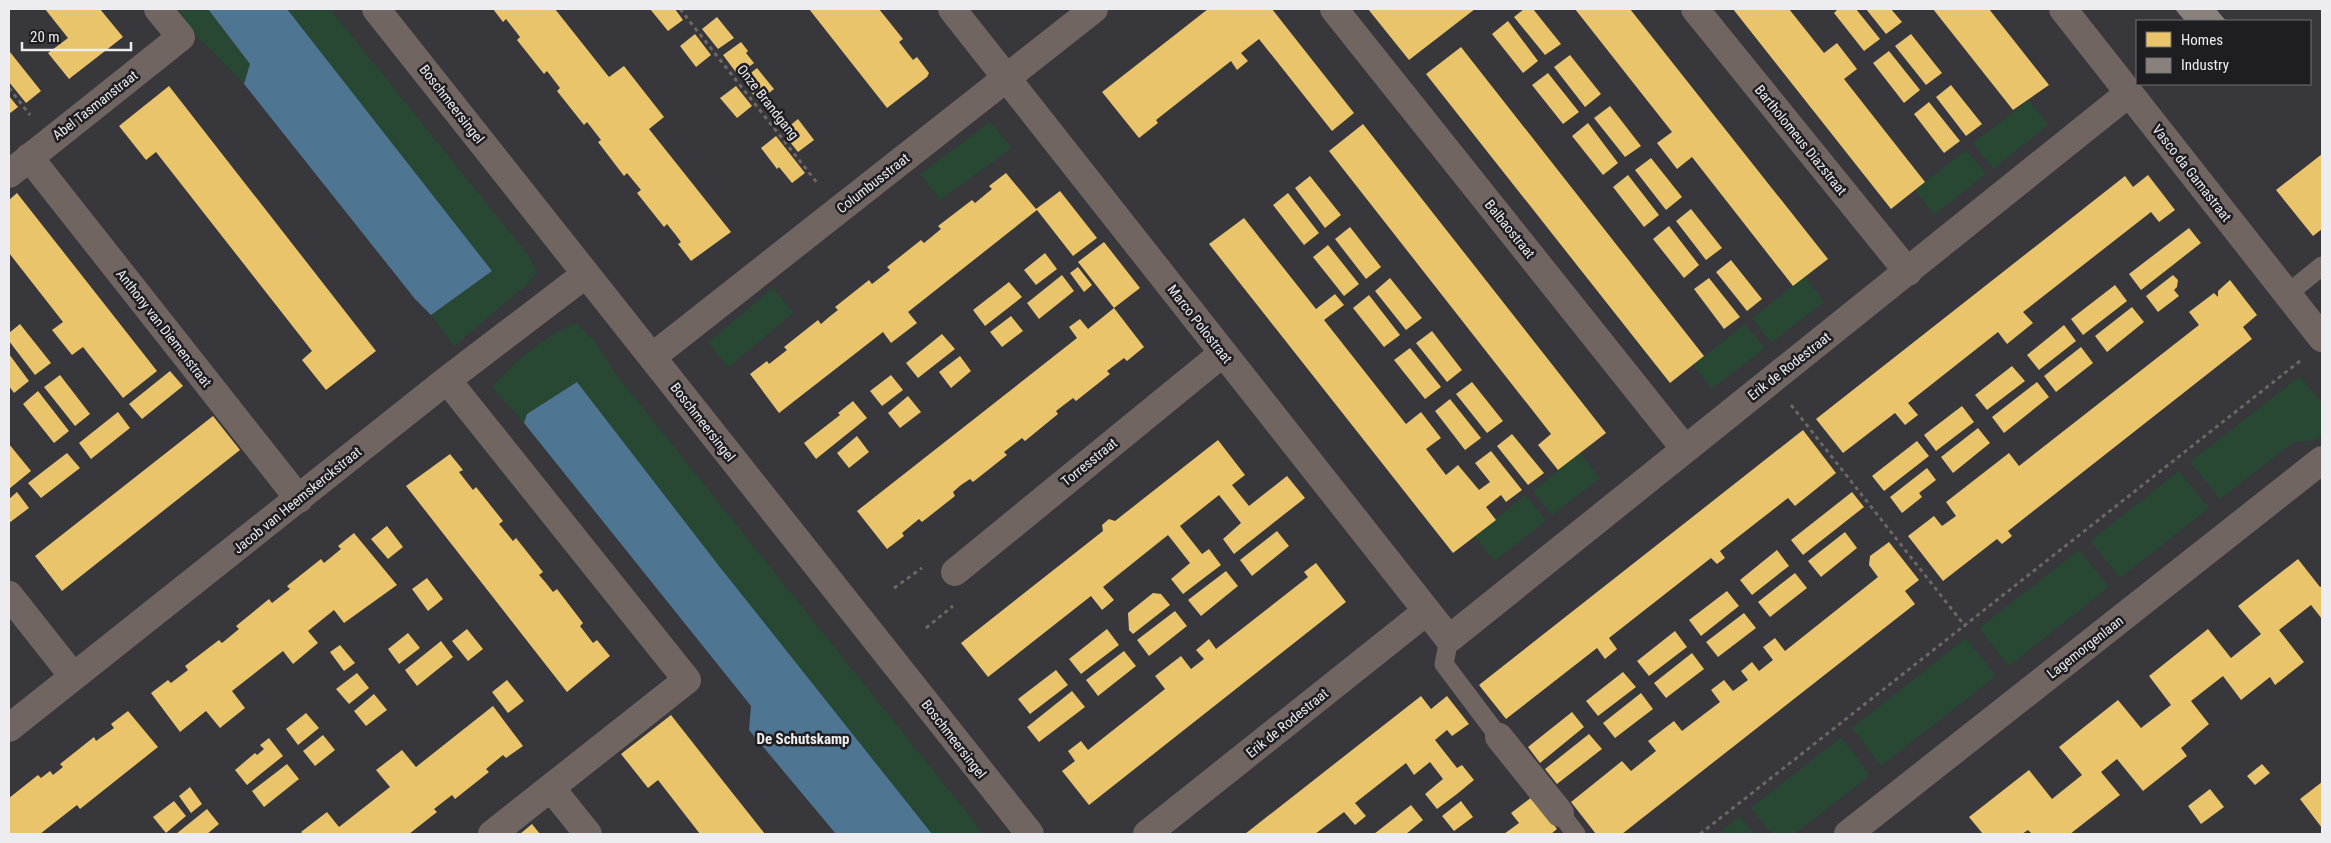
<svg xmlns="http://www.w3.org/2000/svg" width="2331" height="843" font-family="'Roboto Condensed',sans-serif">
<rect width="100%" height="100%" fill="#38373b"/>
<path fill="#284834" d="M 178,9 L 208,9 L 250,64 L 244,84 L 192,31 Z
M 287,9 L 330,9 L 529,256 L 537,273 L 523,288 L 454,346 L 431,315 L 492,271 Z
M 2029,100 L 2048,125 L 1993,169 L 1973,143 Z
M 990,122 L 1012,148 L 940,200 L 920,174 Z
M 1966,150 L 1986,174 L 1934,215 L 1915,190 Z
M 1805,276 L 1824,302 L 1771,343 L 1752,318 Z
M 773,288 L 793,313 L 728,368 L 708,342 Z
M 576,323 L 597,344 L 614,372 L 984,834 L 932,834 L 719,566 L 577,382 L 527,414 L 524,423 L 492,387 C 515,362 544,336 576,323 Z
M 1745,324 L 1765,348 L 1712,389 L 1693,365 Z
M 2300,376 L 2322,403 L 2322,436 L 2312,441 L 2294,442 L 2220,499 L 2190,462 Z
M 1580,453 L 1600,478 L 1552,515 L 1533,491 Z
M 2179,471 L 2209,508 L 2120,578 L 2090,541 Z
M 1525,495 L 1546,521 L 1494,561 L 1475,536 Z
M 2079,550 L 2109,587 L 2009,666 L 1979,628 Z
M 1966,638 L 1996,676 L 1881,766 L 1852,728 Z
M 1841,737 L 1870,775 L 1795,834 L 1772,834 L 1751,808 Z
M 1740,816 L 1754,834 L 1718,834 Z"/>
<path fill="#4e7592" d="M 208,9 L 287,9 L 492,271 L 431,315 L 415,299 L 244,84 L 250,64 Z
M 577,382 L 719,566 L 932,834 L 836,834 L 749,730 L 751,706 L 524,423 L 527,414 Z"/>
<path fill="#e9c46a" d="M 45,9 L 100,9 L 123,37 L 69,79 L 48,53 L 68,38 Z
M 493,9 L 555,9 L 609,77 L 624,66 L 664,117 L 649,129 L 731,232 L 691,261 L 678,244 L 681,242 L 675,234 L 667,224 L 664,227 L 637,193 L 641,190 L 627,173 L 624,176 L 598,142 L 601,140 L 587,122 L 584,125 L 557,91 L 560,88 L 547,71 L 544,74 L 517,40 L 520,37 L 506,19 L 503,22 Z
M 650,9 L 675,9 L 683,20 L 668,31 Z
M 809,9 L 879,9 L 903,39 L 899,42 L 913,60 L 917,57 L 929,73 L 927,77 L 887,108 Z
M 1208,9 L 1272,9 L 1354,113 L 1332,131 L 1259,39 L 1241,53 L 1248,61 L 1237,70 L 1231,61 L 1156,120 L 1158,123 L 1139,138 L 1102,92 Z
M 1368,9 L 1475,9 L 1409,60 Z
M 1524,9 L 1533,9 L 1561,44 L 1545,55 L 1514,17 Z
M 1575,9 L 1630,9 L 1828,259 L 1793,286 L 1692,157 L 1677,169 L 1657,143 L 1672,132 Z
M 1733,9 L 1789,9 L 1824,53 L 1837,43 L 1857,69 L 1844,79 L 1925,182 L 1891,209 Z
M 1838,9 L 1856,9 L 1880,39 L 1864,51 L 1834,13 Z
M 1866,9 L 1891,9 L 1902,22 L 1886,34 Z
M 1933,9 L 1989,9 L 2049,85 L 2013,110 Z
M 717,17 L 734,38 L 718,49 L 702,29 Z
M 1508,21 L 1538,61 L 1523,73 L 1492,34 Z
M 695,34 L 711,55 L 696,67 L 680,46 Z
M 1911,34 L 1942,73 L 1926,85 L 1895,46 Z
M 741,42 L 748,51 L 746,53 L 754,63 L 738,75 L 723,55 Z
M 1461,47 L 1704,356 L 1670,383 L 1426,74 Z
M 1889,51 L 1920,90 L 1904,103 L 1873,63 Z
M 10,52 L 41,91 L 26,103 L 9,82 L 9,53 Z
M 1570,55 L 1601,94 L 1585,107 L 1554,67 Z
M 757,68 L 774,89 L 758,101 L 742,80 Z
M 1548,73 L 1579,112 L 1563,124 L 1532,85 Z
M 1951,85 L 1982,124 L 1966,136 L 1936,97 Z
M 169,86 L 376,351 L 326,390 L 302,360 L 312,351 L 156,152 L 146,160 L 119,126 Z
M 736,86 L 752,106 L 737,118 L 720,98 Z
M 9,96 L 18,107 L 9,114 Z
M 1929,102 L 1960,141 L 1944,153 L 1914,114 Z
M 1610,106 L 1641,146 L 1625,157 L 1594,118 Z
M 798,119 L 814,140 L 798,152 L 782,132 Z
M 1588,123 L 1618,163 L 1603,175 L 1572,136 Z
M 1363,124 L 1606,433 L 1558,470 L 1538,445 L 1551,434 L 1329,151 Z
M 776,136 L 805,173 L 792,183 L 779,167 L 777,169 L 761,148 Z
M 2322,154 L 2322,229 L 2313,236 L 2276,190 Z
M 1651,158 L 1682,197 L 1666,210 L 1635,170 Z
M 1006,173 L 1036,209 L 1060,191 L 1097,238 L 1073,256 L 1037,210 L 908,312 L 917,323 L 891,343 L 883,332 L 779,413 L 750,374 L 767,361 L 769,364 L 787,350 L 784,347 L 818,320 L 821,324 L 829,317 L 838,310 L 835,307 L 869,280 L 872,284 L 890,270 L 887,267 L 921,240 L 924,243 L 941,229 L 938,226 L 972,200 L 975,203 L 992,189 L 989,186 Z
M 1628,175 L 1659,215 L 1644,227 L 1613,187 Z
M 2148,175 L 2175,210 L 2159,222 L 2151,212 L 2023,312 L 2033,323 L 2007,344 L 1998,332 L 1908,403 L 1918,415 L 1905,425 L 1895,413 L 1843,453 L 1816,419 L 2125,176 L 2133,187 Z
M 1310,176 L 1341,215 L 1325,228 L 1295,188 Z
M 17,193 L 157,371 L 123,398 L 83,347 L 72,355 L 52,330 L 63,322 L 9,253 L 9,200 Z
M 1288,193 L 1319,233 L 1304,245 L 1273,205 Z
M 1691,209 L 1722,248 L 1706,260 L 1676,221 Z
M 1244,218 L 1316,309 L 1335,294 L 1344,305 L 1324,320 L 1406,424 L 1421,412 L 1441,438 L 1426,449 L 1446,475 L 1458,465 L 1479,490 L 1490,482 L 1475,463 L 1491,451 L 1522,490 L 1506,502 L 1501,495 L 1486,507 L 1496,520 L 1453,553 L 1209,244 Z
M 1669,226 L 1699,265 L 1684,278 L 1653,239 Z
M 1350,227 L 1381,267 L 1366,279 L 1335,239 Z
M 2189,228 L 2201,243 L 2141,290 L 2129,274 Z
M 1104,242 L 1140,288 L 1114,308 L 1144,347 L 1127,361 L 1124,358 L 1107,371 L 1110,374 L 1076,401 L 1073,398 L 1056,411 L 1058,414 L 1025,441 L 1022,438 L 1004,452 L 1007,455 L 973,482 L 970,479 L 961,485 L 953,492 L 955,496 L 922,522 L 919,519 L 902,533 L 904,536 L 887,549 L 857,511 L 1077,338 L 1069,327 L 1080,319 L 1088,329 L 1114,308 L 1078,262 Z
M 1328,245 L 1359,284 L 1344,296 L 1313,257 Z
M 1045,253 L 1057,269 L 1036,285 L 1024,270 Z
M 1731,260 L 1762,299 L 1747,311 L 1716,272 Z
M 1078,267 L 1092,285 L 1084,292 L 1070,273 Z
M 1062,275 L 1074,291 L 1039,319 L 1027,303 Z
M 2173,275 L 2178,280 L 2177,287 L 2174,290 L 2179,296 L 2158,312 L 2146,296 Z
M 1390,278 L 1422,318 L 1406,330 L 1375,291 Z
M 1709,278 L 1740,317 L 1724,329 L 1694,289 Z
M 2230,280 L 2257,315 L 2243,327 L 2252,339 L 2008,531 L 2012,536 L 2002,544 L 1997,539 L 1943,581 L 1908,536 L 1934,516 L 1942,526 L 1956,516 L 1946,502 L 2009,453 L 2019,466 L 2199,325 L 2189,312 L 2214,293 L 2218,297 L 2218,291 Z
M 1009,282 L 1022,297 L 985,326 L 973,310 Z
M 2115,285 L 2127,301 L 2083,335 L 2071,319 Z
M 1369,295 L 1400,335 L 1384,347 L 1353,308 Z
M 2132,307 L 2144,322 L 2107,352 L 2095,336 Z
M 1011,316 L 1023,331 L 1002,347 L 990,332 Z
M 20,324 L 51,363 L 35,375 L 9,341 L 9,333 Z
M 2064,325 L 2076,341 L 2039,370 L 2027,355 Z
M 1432,331 L 1462,370 L 1447,382 L 1416,343 Z
M 942,334 L 955,349 L 918,378 L 906,363 Z
M 2081,347 L 2093,363 L 2056,392 L 2044,376 Z
M 1410,348 L 1441,387 L 1425,399 L 1394,360 Z
M 9,354 L 29,381 L 14,393 L 9,386 Z
M 960,356 L 971,371 L 951,388 L 939,372 Z
M 2012,366 L 2025,381 L 1987,410 L 1975,395 Z
M 170,371 L 183,386 L 142,419 L 129,404 Z
M 60,375 L 90,414 L 75,426 L 44,387 Z
M 891,375 L 903,390 L 882,406 L 870,391 Z
M 1472,382 L 1503,421 L 1487,433 L 1456,394 Z
M 2037,382 L 2049,397 L 2004,433 L 1992,417 Z
M 38,391 L 69,431 L 54,443 L 23,404 Z
M 908,396 L 921,412 L 900,428 L 888,413 Z
M 1450,399 L 1481,438 L 1465,450 L 1435,411 Z
M 853,401 L 867,418 L 816,459 L 804,443 L 840,415 L 838,413 Z
M 1962,406 L 1974,422 L 1936,451 L 1924,435 Z
M 118,412 L 130,428 L 91,459 L 79,443 Z
M 213,416 L 240,450 L 62,591 L 35,556 Z
M 1978,428 L 1990,443 L 1953,473 L 1941,457 Z
M 1803,430 L 1836,473 L 1795,506 L 1788,498 L 1720,551 L 1725,558 L 1717,564 L 1711,558 L 1609,638 L 1617,649 L 1605,659 L 1597,648 L 1506,719 L 1479,685 Z
M 1512,434 L 1544,473 L 1528,485 L 1497,446 Z
M 857,436 L 869,452 L 849,468 L 837,453 Z
M 1218,440 L 1245,475 L 1232,485 L 1249,506 L 1287,476 L 1305,498 L 1234,554 L 1223,539 L 1241,523 L 1219,495 L 1180,526 L 1202,554 L 1209,549 L 1221,565 L 1183,594 L 1171,579 L 1190,563 L 1168,535 L 1103,587 L 1114,600 L 1102,610 L 1091,596 L 988,677 L 961,643 L 1103,531 L 1102,525 L 1109,519 L 1115,521 Z
M 1917,441 L 1929,456 L 1884,491 L 1872,476 Z
M 9,444 L 31,471 L 9,489 Z
M 67,453 L 80,468 L 41,498 L 28,483 Z
M 450,454 L 463,470 L 459,472 L 473,490 L 476,487 L 503,521 L 499,524 L 513,541 L 516,538 L 543,572 L 539,575 L 546,583 L 553,592 L 557,589 L 583,623 L 580,626 L 593,643 L 597,640 L 610,656 L 567,692 L 406,486 Z
M 1927,468 L 1936,480 L 1919,493 L 1922,497 L 1902,513 L 1890,497 Z
M 17,492 L 29,508 L 9,523 L 9,499 Z
M 1852,492 L 1864,507 L 1803,555 L 1791,540 Z
M 387,526 L 403,547 L 388,559 L 371,539 Z
M 1277,531 L 1289,546 L 1252,576 L 1240,560 Z
M 1845,532 L 1857,548 L 1821,577 L 1808,561 Z
M 354,533 L 397,585 L 344,623 L 334,610 L 308,631 L 318,643 L 293,664 L 283,651 L 232,691 L 245,708 L 220,728 L 206,711 L 180,732 L 151,693 L 168,680 L 171,683 L 188,670 L 185,666 L 219,640 L 222,643 L 239,629 L 236,626 L 269,599 L 272,603 L 290,589 L 287,586 L 321,559 L 324,563 L 341,549 L 338,546 Z
M 1889,542 L 1919,580 L 1905,591 L 1915,604 L 1622,834 L 1596,834 L 1571,802 L 1622,761 L 1631,771 L 1656,751 L 1648,741 L 1674,721 L 1682,731 L 1720,702 L 1711,690 L 1724,680 L 1733,691 L 1748,680 L 1741,671 L 1752,662 L 1759,671 L 1773,660 L 1763,647 L 1775,638 L 1785,651 L 1878,577 L 1869,565 L 1870,556 Z
M 1777,550 L 1789,566 L 1752,595 L 1740,580 Z
M 2298,559 L 2320,587 L 2322,586 L 2322,619 L 2311,605 L 2279,630 L 2304,662 L 2275,685 L 2270,677 L 2241,700 L 2223,676 L 2191,701 L 2209,724 L 2181,748 L 2187,756 L 2143,791 L 2117,759 L 2101,772 L 2120,795 L 2070,834 L 2032,834 L 2028,830 L 2022,834 L 1983,834 L 1969,817 L 2029,770 L 2052,799 L 2082,775 L 2059,747 L 2118,700 L 2141,728 L 2171,705 L 2149,676 L 2208,629 L 2231,658 L 2261,634 L 2238,606 Z
M 1316,563 L 1346,602 L 1089,805 L 1062,771 L 1075,761 L 1068,751 L 1081,741 L 1088,750 L 1165,689 L 1155,676 L 1181,656 L 1191,669 L 1204,659 L 1196,650 L 1209,639 L 1216,649 L 1308,577 L 1304,572 Z
M 1226,571 L 1238,586 L 1201,616 L 1188,600 Z
M 1795,573 L 1807,588 L 1770,617 L 1758,602 Z
M 427,578 L 443,599 L 428,611 L 412,589 Z
M 1727,591 L 1739,606 L 1701,636 L 1689,620 Z
M 1153,593 L 1161,594 L 1170,605 L 1133,634 L 1129,630 L 1128,613 Z
M 1175,611 L 1187,626 L 1149,656 L 1137,640 Z
M 1744,613 L 1756,628 L 1718,657 L 1706,642 Z
M 467,629 L 483,649 L 468,661 L 452,641 Z
M 1107,629 L 1119,645 L 1081,674 L 1069,659 Z
M 1675,631 L 1687,647 L 1649,676 L 1637,661 Z
M 408,633 L 420,648 L 399,664 L 388,649 Z
M 441,641 L 453,657 L 417,686 L 405,670 Z
M 340,645 L 355,663 L 344,671 L 330,652 Z
M 1124,651 L 1136,666 L 1098,696 L 1086,680 Z
M 1692,653 L 1704,669 L 1666,698 L 1654,683 Z
M 1056,670 L 1068,685 L 1030,714 L 1018,699 Z
M 1623,672 L 1636,687 L 1598,716 L 1586,701 Z
M 357,673 L 369,688 L 349,704 L 336,689 Z
M 507,680 L 524,701 L 508,713 L 492,692 Z
M 1072,691 L 1085,707 L 1039,742 L 1027,727 Z
M 1641,693 L 1653,709 L 1615,738 L 1603,723 Z
M 374,694 L 387,710 L 366,726 L 354,711 Z
M 1421,696 L 1431,709 L 1447,696 L 1469,724 L 1452,736 L 1447,730 L 1435,740 L 1457,768 L 1462,765 L 1474,780 L 1457,794 L 1437,809 L 1425,794 L 1443,779 L 1430,762 L 1414,775 L 1406,763 L 1355,803 L 1366,816 L 1355,825 L 1344,812 L 1315,834 L 1245,834 Z
M 493,706 L 523,746 L 506,758 L 503,755 L 486,769 L 489,772 L 455,799 L 452,795 L 434,809 L 437,812 L 409,834 L 303,834 L 301,832 L 327,812 L 339,827 L 390,787 L 376,770 L 402,750 L 416,767 Z
M 128,711 L 158,747 L 80,809 L 77,805 L 40,834 L 9,834 L 9,798 L 38,775 L 41,778 L 50,771 L 53,775 L 63,767 L 60,764 L 94,737 L 96,741 L 114,728 L 111,724 Z
M 1572,712 L 1584,727 L 1540,763 L 1528,747 Z
M 306,713 L 319,728 L 298,745 L 286,729 Z
M 671,715 L 723,781 L 765,834 L 700,834 L 658,780 L 648,788 L 621,754 Z
M 1589,734 L 1602,749 L 1557,784 L 1545,769 Z
M 323,735 L 335,750 L 315,766 L 303,751 Z
M 269,738 L 283,756 L 247,785 L 235,770 L 255,753 L 257,755 L 264,749 L 260,745 Z
M 287,764 L 299,779 L 264,807 L 252,791 Z
M 2262,764 L 2270,773 L 2255,785 L 2247,776 Z
M 2322,782 L 2322,828 L 2300,799 Z
M 190,787 L 202,804 L 191,813 L 179,796 Z
M 2210,789 L 2224,807 L 2201,824 L 2188,806 Z
M 1532,797 L 1557,829 L 1551,834 L 1504,834 L 1519,823 L 1511,813 Z
M 174,801 L 186,816 L 166,833 L 153,817 Z
M 1461,801 L 1473,817 L 1454,831 L 1442,816 Z
M 1411,805 L 1423,820 L 1406,834 L 1374,834 Z
M 207,809 L 219,824 L 207,834 L 176,834 Z
M 532,824 L 540,834 L 520,834 Z"/>
<path fill="#8a817c" d="M 2175,9 L 2216,9 L 2226,21 L 2185,21 Z"/>
<g fill="none" stroke-linecap="round" stroke-linejoin="round">
<path stroke="#6e6765" stroke-width="3" stroke-dasharray="4 4" stroke-linecap="butt" d="M 680,9 L 818,184
M 9,88 L 30,115
M 1791,405 L 1965,626
M 894,588 L 922,568
M 926,628 L 953,606
M 1700,834 L 2300,361"/>
<path stroke="#716562" stroke-width="19" d="M 2287,294 L 2322,266
M 1449,639 L 1444,664 L 1499,737
M 1560,813 L 1576,834"/>
<path stroke="#716562" stroke-width="28" d="M 1499,737 L 1560,813"/>
<path stroke="#716562" stroke-width="28" d="M 376,9 L 1030,834
M 952,9 L 1449,639 L 2129,93
M 1334,9 L 1685,449
M 1695,9 L 1908,272
M 2063,9 L 2322,338
M 29,157 L 299,499
M 9,174 L 181,37 L 158,9
M 652,357 L 1094,9
M 447,380 L 687,680 L 492,834
M 955,572 L 1223,353
M 9,595 L 73,676
M 9,728 L 447,380 L 586,274
M 551,788 L 588,834
M 1147,834 L 1427,611
M 1848,834 L 2322,460"/>
</g>
<g text-anchor="middle" dominant-baseline="central" stroke-width="5" stroke-linejoin="round" paint-order="stroke">
<g font-size="14" fill="#edecf0" stroke="#1e1d21">
<text transform="translate(768 102) rotate(52)">Onze Brandgang</text>
<text transform="translate(452 104) rotate(52)">Boschmeersingel</text>
<text transform="translate(95 105) rotate(-38)">Abel Tasmanstraat</text>
<text transform="translate(1801 140) rotate(51)">Bartholomeus Diazstraat</text>
<text transform="translate(2192 173) rotate(52)">Vasco da Gamastraat</text>
<text transform="translate(873 183) rotate(-38)">Columbusstraat</text>
<text transform="translate(1510 229) rotate(51)">Balbaostraat</text>
<text transform="translate(1200 324) rotate(52)">Marco Polostraat</text>
<text transform="translate(164 328) rotate(52)">Anthony van Diemenstraat</text>
<text transform="translate(1789 366) rotate(-38)">Erik de Rodestraat</text>
<text transform="translate(703 422) rotate(52)">Boschmeersingel</text>
<text transform="translate(1089 462) rotate(-39)">Torresstraat</text>
<text transform="translate(297 500) rotate(-39)">Jacob van Heemskerckstraat</text>
<text transform="translate(2085 647) rotate(-38)">Lagemorgenlaan</text>
<text transform="translate(1287 723) rotate(-39)">Erik de Rodestraat</text>
<text transform="translate(954 739) rotate(52)">Boschmeersingel</text>
</g>
<g font-size="15" font-weight="bold" fill="#edecf0" stroke="#1e1d21">
<text x="803" y="739">De Schutskamp</text>
</g>
</g>
<rect width="2331" height="843" fill="none" stroke="#edecf0" stroke-width="20"/>
<rect x="2136" y="20" width="175" height="65" fill="#1e1d21" stroke="#717074"/>
<rect x="2146" y="32" width="25" height="15" fill="#e9c46a" stroke="#717074"/>
<text x="2181" y="45" font-size="15" fill="#edecf0">Homes</text>
<rect x="2146" y="58" width="25" height="15" fill="#8a817c" stroke="#717074"/>
<text x="2181" y="70" font-size="15" fill="#edecf0">Industry</text>
<path d="M22 42v8h109v-8" fill="none" stroke="#edecf0" stroke-width="2.5"/>
<text x="30" y="42" font-size="15" fill="#edecf0" stroke="#1e1d21" stroke-width="4" paint-order="stroke">20 m</text>
</svg>
